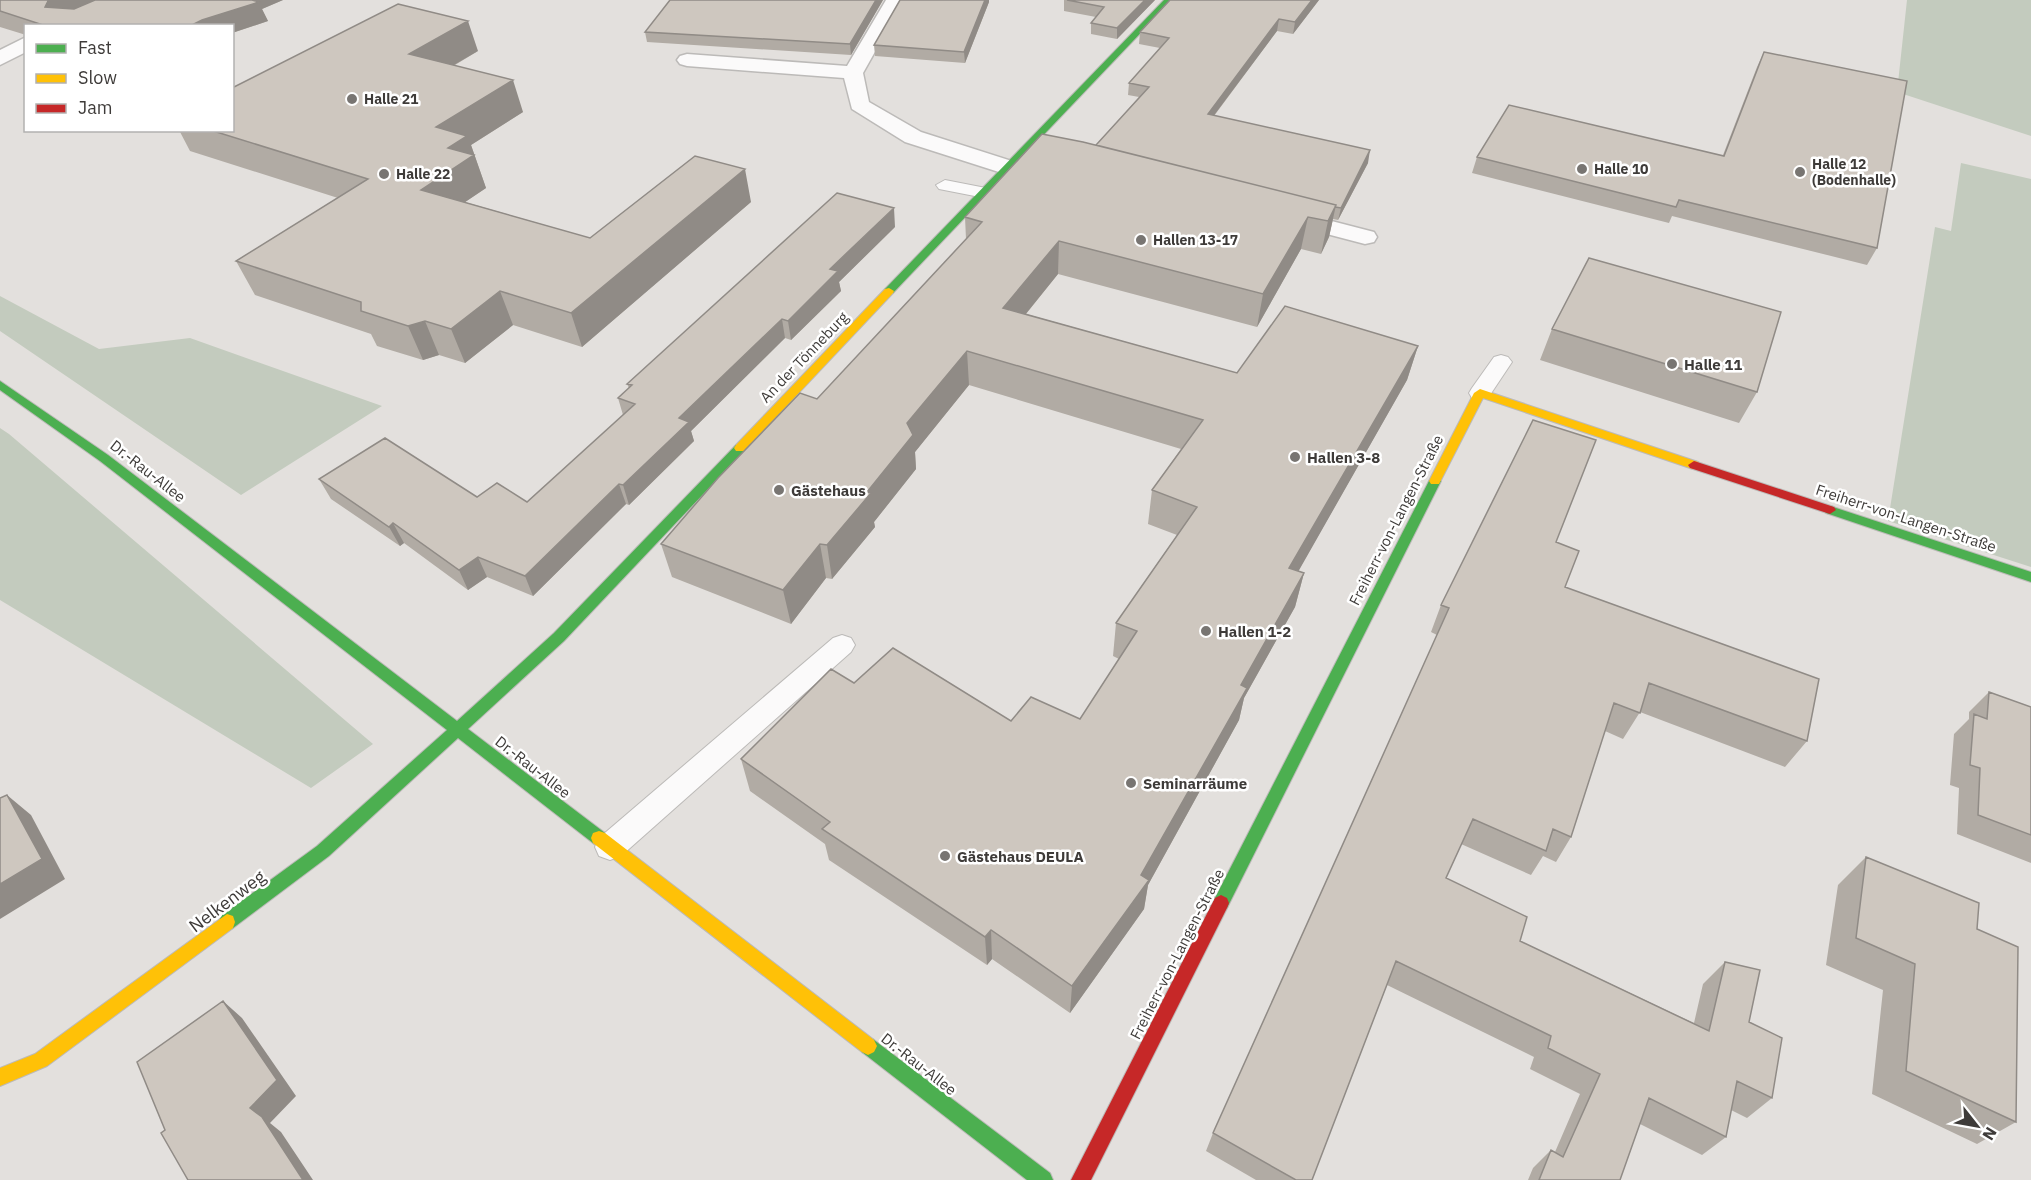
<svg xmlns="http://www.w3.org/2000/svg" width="2031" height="1180" font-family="'IBM Plex Sans',sans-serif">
<rect width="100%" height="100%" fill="#e3e0dd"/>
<path fill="#c3cbbe" d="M 1907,0 L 2031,0 L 2031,136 L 1897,92 Z
M 1961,163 L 2031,179 L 2031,567 L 1888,521 L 1935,227 L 1951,231 Z
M 0,296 L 99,349 L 190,338 L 382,406 L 241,495 L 0,331 Z
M 0,428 L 9,434 L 373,744 L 311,788 L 0,600 Z"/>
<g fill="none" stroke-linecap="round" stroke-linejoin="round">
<defs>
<path id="lane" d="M 945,180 L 991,189 L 994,193 L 985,198 L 939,189 L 936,185 Z
M 1501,355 L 1508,357 L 1512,362 L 1488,398 L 1472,398 L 1469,393 L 1472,388 L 1494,357 Z
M 842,635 L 851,638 L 855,645 L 851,652 L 621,856 L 610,860 L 599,856 L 595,847 L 599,838 L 833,638 Z"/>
<path id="street" d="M 886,0 L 904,0 L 863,73 L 869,102 L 921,132 L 1018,163 L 1021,168 L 1018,173 L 1002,173 L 905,142 L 852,109 L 844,78 L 687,66 L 680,64 L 677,60 L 680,56 L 687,54 L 847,66 Z
M 26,37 L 26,52 L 0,65 L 0,50 Z
M 1289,210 L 1374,232 L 1377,237 L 1374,242 L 1365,244 L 1281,222 L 1277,217 L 1281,212 Z"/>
<path id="fast" d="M 1164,0 L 1172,0 L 893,293 L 885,293 L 885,289 Z
M 0,381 L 108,455 L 457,721 L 554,633 L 736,445 L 744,445 L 746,448 L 744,451 L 564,641 L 468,729 L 605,833 L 607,838 L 605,843 L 599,845 L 593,843 L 458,738 L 329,856 L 233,928 L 227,930 L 221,928 L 219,922 L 221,916 L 317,846 L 447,730 L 100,461 L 0,390 Z
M 1435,477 L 1441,481 L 1227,908 L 1221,911 L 1215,908 L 1213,903 L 1215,898 L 1429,481 Z
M 1830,506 L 2031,572 L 2031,582 L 1826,513 L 1824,510 Z
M 868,1037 L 874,1040 L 1050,1173 L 1053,1180 L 1027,1180 L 862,1052 L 859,1046 L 862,1040 Z"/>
<path id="slow" d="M 889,288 L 894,291 L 893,293 L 744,451 L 736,451 L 734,448 L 736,445 L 885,289 Z
M 1480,389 L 1698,462 L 1700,465 L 1694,469 L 1690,468 L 1483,398 L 1439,484 L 1431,484 L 1429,481 L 1474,393 Z
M 599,831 L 605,833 L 874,1040 L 877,1046 L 874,1052 L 868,1055 L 862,1052 L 593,843 L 591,838 L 593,833 Z
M 227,914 L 233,916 L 235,922 L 233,928 L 47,1066 L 0,1086 L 0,1068 L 35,1054 Z"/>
<path id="jam" d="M 1694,461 L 1834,507 L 1836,510 L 1830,514 L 1690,468 L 1688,465 Z
M 1221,895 L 1227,898 L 1229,903 L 1227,908 L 1091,1180 L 1071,1180 L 1215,898 Z"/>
</defs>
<use href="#lane" stroke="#bcbab8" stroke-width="2"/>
<use href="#street" stroke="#bcbab8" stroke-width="3"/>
<use href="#fast" stroke="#bcbab8" stroke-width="2"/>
<use href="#slow" stroke="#bcbab8" stroke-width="2"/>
<use href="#jam" stroke="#bcbab8" stroke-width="2"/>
<use href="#lane" fill="#fbfafa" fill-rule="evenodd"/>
<use href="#street" fill="#fbfafa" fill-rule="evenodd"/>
<use href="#fast" fill="#4caf50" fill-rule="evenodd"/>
<use href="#slow" fill="#ffc107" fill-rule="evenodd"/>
<use href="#jam" fill="#c62828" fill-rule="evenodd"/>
</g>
<path fill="#b1aba4" d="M 0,0 L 283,0 L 262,9 L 268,21 L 232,33 L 232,26 L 26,26 L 26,35 L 0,27 Z
M 883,0 L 851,55 L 647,42 L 645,32 Z
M 985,0 L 989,0 L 989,2 L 965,63 L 875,56 L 874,45 Z
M 1064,0 L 1155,0 L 1117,39 L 1091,34 L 1091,23 L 1096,17 L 1064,11 Z
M 1170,0 L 1319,0 L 1293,34 L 1277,31 L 1214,116 L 1368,163 L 1338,220 L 1333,219 L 1329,237 L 1321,254 L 1301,249 L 1257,327 L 1058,274 L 1026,314 L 1237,373 L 1418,346 L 1407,380 L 1298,571 L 1304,573 L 1295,607 L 1244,698 L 1239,720 L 1148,885 L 1144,909 L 1070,1013 L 992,959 L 987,965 L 829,860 L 825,844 L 750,791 L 741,759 L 854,683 L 1011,721 L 1080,719 L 1119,659 L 1113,656 L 1116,623 L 1177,535 L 1148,524 L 1152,490 L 1181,449 L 969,385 L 915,452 L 916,469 L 874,522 L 875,527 L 832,579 L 826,578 L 791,624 L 672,577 L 661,544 L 817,399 L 966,239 L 965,217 L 1096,145 L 1139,97 L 1128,95 L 1129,83 L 1160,48 L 1139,44 L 1140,32 Z
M 478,51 L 455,65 L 523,112 L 471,145 L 486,188 L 465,202 L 590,238 L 751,202 L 582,347 L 513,325 L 465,363 L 439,355 L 423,360 L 377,346 L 371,334 L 255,295 L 236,261 L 338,198 L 190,151 L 179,130 L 232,130 Z
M 1764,52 L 1877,248 L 1867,265 L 1672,216 L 1669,223 L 1472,173 L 1477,157 L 1723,155 L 1757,67 Z
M 895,227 L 839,282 L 841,291 L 791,340 L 785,338 L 691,431 L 694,441 L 629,505 L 626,504 L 533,596 L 487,577 L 468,590 L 404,543 L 400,546 L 331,499 L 319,479 L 527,502 L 623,415 L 618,398 L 629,388 L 627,384 Z
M 1552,329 L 1757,392 L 1739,423 L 1540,360 Z
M 1556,542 L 1565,587 L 1807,741 L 1785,767 L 1640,712 L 1623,739 L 1605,731 L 1571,837 L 1556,862 L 1543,856 L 1531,875 L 1461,844 L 1446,878 L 1520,941 L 1694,1023 L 1703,984 L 1725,962 L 1749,1022 L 1772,1098 L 1747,1118 L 1731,1110 L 1726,1137 L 1702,1155 L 1640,1124 L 1620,1180 L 1528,1180 L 1533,1168 L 1551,1150 L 1555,1152 L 1580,1094 L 1530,1069 L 1534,1057 L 1387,985 L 1312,1180 L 1256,1180 L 1206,1151 L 1213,1133 L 1437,635 L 1431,632 L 1441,605 Z
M 1989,692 L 2031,707 L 2031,863 L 1957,834 L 1959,788 L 1950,785 L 1954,734 L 1969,719 L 1969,712 Z
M 1866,857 L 1977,929 L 2016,1122 L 1977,1144 L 1872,1094 L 1883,990 L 1826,965 L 1838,885 Z"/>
<path fill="#908b86" d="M 50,0 L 106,0 L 59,20 L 45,7 L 48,1 Z
M 241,0 L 283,0 L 262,9 L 268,21 L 232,33 L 232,26 L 190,26 Z
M 876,0 L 883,0 L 851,55 L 850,44 Z
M 985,0 L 989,0 L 989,2 L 965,63 L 964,52 Z
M 1145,0 L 1155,0 L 1117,39 L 1117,28 Z
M 1312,0 L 1319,0 L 1293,34 L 1295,22 Z
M 1279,19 L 1277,31 L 1206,126 L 1208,114 Z
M 468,21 L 478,51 L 421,84 L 409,54 Z
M 513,80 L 523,112 L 471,145 L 486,188 L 434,223 L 421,190 L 436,127 Z
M 1370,150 L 1368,163 L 1338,220 L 1341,208 Z
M 745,169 L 751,202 L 582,347 L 571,313 Z
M 1336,205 L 1329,237 L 1321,254 L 1328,221 Z
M 894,208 L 895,227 L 839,282 L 841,291 L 791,340 L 788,321 L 830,269 Z
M 1308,217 L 1301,249 L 1257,327 L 1263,294 Z
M 1059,241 L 1058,274 L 1004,341 L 1003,308 Z
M 500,291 L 513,325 L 465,363 L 451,329 Z
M 782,319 L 785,338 L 691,431 L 694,441 L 629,505 L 623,485 L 679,418 Z
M 425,321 L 439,355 L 423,360 L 408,326 Z
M 1418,346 L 1407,380 L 1281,602 L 1289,568 Z
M 967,351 L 969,385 L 915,452 L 916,469 L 874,522 L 875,527 L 832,579 L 827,545 L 867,492 L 907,423 Z
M 619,484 L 626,504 L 533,596 L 525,576 Z
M 393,523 L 404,543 L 400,546 L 389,527 Z
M 820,544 L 826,578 L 791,624 L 783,590 Z
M 478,557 L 487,577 L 468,590 L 459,570 Z
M 1304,573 L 1295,607 L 1244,698 L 1239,720 L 1148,885 L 1144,909 L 1070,1013 L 1072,986 L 1141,875 L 1241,685 Z
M 7,795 L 31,815 L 65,879 L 0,919 L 0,884 Z
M 991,930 L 992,959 L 987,965 L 985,937 Z
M 223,1001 L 242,1018 L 296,1096 L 270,1123 L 281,1132 L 313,1180 L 303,1180 L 250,1108 Z"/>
<path fill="#cec7bf" stroke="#908b86" stroke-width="1.5" d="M 0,0 L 50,0 L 48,1 L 45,7 L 74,9 L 95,0 L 252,0 L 259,2 L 202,20 L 190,26 L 46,26 L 0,11 Z
M 670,0 L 876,0 L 850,44 L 645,32 Z
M 900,0 L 985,0 L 964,52 L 874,45 Z
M 1067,0 L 1145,0 L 1117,28 L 1091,23 L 1104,7 Z
M 1170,0 L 1312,0 L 1295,22 L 1279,19 L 1208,114 L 1370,150 L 1341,208 L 1335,207 L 1336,205 L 1096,145 L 1149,87 L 1129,83 L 1169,38 L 1140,32 Z
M 398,4 L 468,21 L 409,54 L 513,80 L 436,127 L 467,136 L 448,148 L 474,155 L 421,190 L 590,238 L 695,156 L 745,169 L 571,313 L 500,291 L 451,329 L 425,321 L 408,326 L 361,311 L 361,302 L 236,261 L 368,179 L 210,130 L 232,130 L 232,88 Z
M 1764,52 L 1907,81 L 1877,248 L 1679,200 L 1676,207 L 1477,157 L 1509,105 L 1724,156 Z
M 1042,134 L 1083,142 L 1336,205 L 1328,221 L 1308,217 L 1263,294 L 1059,241 L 1003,308 L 1237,373 L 1285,306 L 1418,346 L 1289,568 L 1304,573 L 1241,685 L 1247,688 L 1141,875 L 1149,880 L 1072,986 L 991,930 L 985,937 L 822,829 L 830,822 L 741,759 L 831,669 L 854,683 L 893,648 L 1011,721 L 1031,697 L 1080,719 L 1137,631 L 1116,623 L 1197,507 L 1152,490 L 1203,420 L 967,351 L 907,423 L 913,435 L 867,492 L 871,493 L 827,545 L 820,544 L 783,590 L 661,544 L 718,478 L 800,393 L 817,399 L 982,222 L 965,217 Z
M 837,193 L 894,208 L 830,269 L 838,271 L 788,321 L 782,319 L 679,418 L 689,422 L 623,485 L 619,484 L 525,576 L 478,557 L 459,570 L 393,523 L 389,527 L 319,479 L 385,438 L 477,497 L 497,483 L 527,502 L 635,404 L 618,398 L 632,385 L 627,384 Z
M 1589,258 L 1781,312 L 1757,392 L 1552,329 Z
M 1533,420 L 1596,440 L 1556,542 L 1579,551 L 1565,587 L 1819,679 L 1807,741 L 1649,683 L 1640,713 L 1614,703 L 1571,837 L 1553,829 L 1546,851 L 1473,819 L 1446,878 L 1527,917 L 1520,941 L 1709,1031 L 1725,962 L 1760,970 L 1749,1022 L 1782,1038 L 1772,1098 L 1737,1081 L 1726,1137 L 1649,1098 L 1620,1180 L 1539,1180 L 1551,1150 L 1563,1157 L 1600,1074 L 1548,1048 L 1551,1036 L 1396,961 L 1312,1180 L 1296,1180 L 1213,1133 L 1449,608 L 1441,605 Z
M 1989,692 L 2031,707 L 2031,835 L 1978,815 L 1980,768 L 1970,765 L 1974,714 L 1987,719 Z
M 7,795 L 42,859 L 0,884 L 0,798 Z
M 1866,857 L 1979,903 L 1977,929 L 2018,947 L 2016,1122 L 1906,1071 L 1915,964 L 1856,938 Z
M 223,1001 L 277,1080 L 250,1108 L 262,1117 L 303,1180 L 188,1180 L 161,1133 L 165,1130 L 137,1062 Z"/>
<g fill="#787572" stroke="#fff" stroke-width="2">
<circle cx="352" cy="99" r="6"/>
<circle cx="1582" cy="169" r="6"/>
<circle cx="1800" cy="172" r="6"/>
<circle cx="384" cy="174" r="6"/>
<circle cx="1141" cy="240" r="6"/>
<circle cx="1672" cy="364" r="6"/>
<circle cx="1295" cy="457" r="6"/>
<circle cx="779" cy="490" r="6"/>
<circle cx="1206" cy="631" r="6"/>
<circle cx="1131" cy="783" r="6"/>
<circle cx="945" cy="856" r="6"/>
</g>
<g text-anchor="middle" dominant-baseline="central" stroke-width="5" stroke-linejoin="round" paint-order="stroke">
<g font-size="14" font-weight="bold" fill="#3e3b39" stroke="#fff" text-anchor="start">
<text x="364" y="99">Halle 21</text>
<text x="1812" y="164">Halle 12<tspan x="1812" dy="16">(Bodenhalle)</tspan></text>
<text x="1594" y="169">Halle 10</text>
<text x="396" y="174">Halle 22</text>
<text x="1153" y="240">Hallen 13-17</text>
</g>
<g font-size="15" fill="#3e3b39" stroke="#fff">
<text transform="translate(804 357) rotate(-46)">An der Tönneburg</text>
<text transform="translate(148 471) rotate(38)">Dr.-Rau-Allee</text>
<text transform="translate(1906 518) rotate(18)">Freiherr-von-Langen-Straße</text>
<text transform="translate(1396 520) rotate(-63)">Freiherr-von-Langen-Straße</text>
<text transform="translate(533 767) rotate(38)">Dr.-Rau-Allee</text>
<text transform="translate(1177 954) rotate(-63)">Freiherr-von-Langen-Straße</text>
<text transform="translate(919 1064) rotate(38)">Dr.-Rau-Allee</text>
</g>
<g font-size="15" font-weight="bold" fill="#3e3b39" stroke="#fff" text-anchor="start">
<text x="1684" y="364">Halle 11</text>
<text x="1307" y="457">Hallen 3-8</text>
<text x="791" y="490">Gästehaus</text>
<text x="1218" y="631">Hallen 1-2</text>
<text x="1143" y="783">Seminarräume</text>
<text x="957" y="856">Gästehaus DEULA</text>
</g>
<g font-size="18" fill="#3e3b39" stroke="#fff">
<text transform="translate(227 901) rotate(-37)">Nelkenweg</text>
</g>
</g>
<rect x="24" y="24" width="210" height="108" fill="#ffffff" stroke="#b2b1b0" stroke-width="1.5"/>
<rect x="36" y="44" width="30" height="9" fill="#4caf50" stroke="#b2b1b0" stroke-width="1.5"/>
<text x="78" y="54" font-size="18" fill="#3e3b39">Fast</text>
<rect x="36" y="74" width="30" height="9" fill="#ffc107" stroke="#b2b1b0" stroke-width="1.5"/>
<text x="78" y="84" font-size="18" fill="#3e3b39">Slow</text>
<rect x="36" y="104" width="30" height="9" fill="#c62828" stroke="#b2b1b0" stroke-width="1.5"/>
<text x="78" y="114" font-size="18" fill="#3e3b39">Jam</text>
<g transform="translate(1977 1126) rotate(121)" stroke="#ffffff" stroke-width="4.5" paint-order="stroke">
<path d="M0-4.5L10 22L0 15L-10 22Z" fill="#3e3b39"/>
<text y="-9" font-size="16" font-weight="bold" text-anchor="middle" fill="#3e3b39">N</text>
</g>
</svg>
